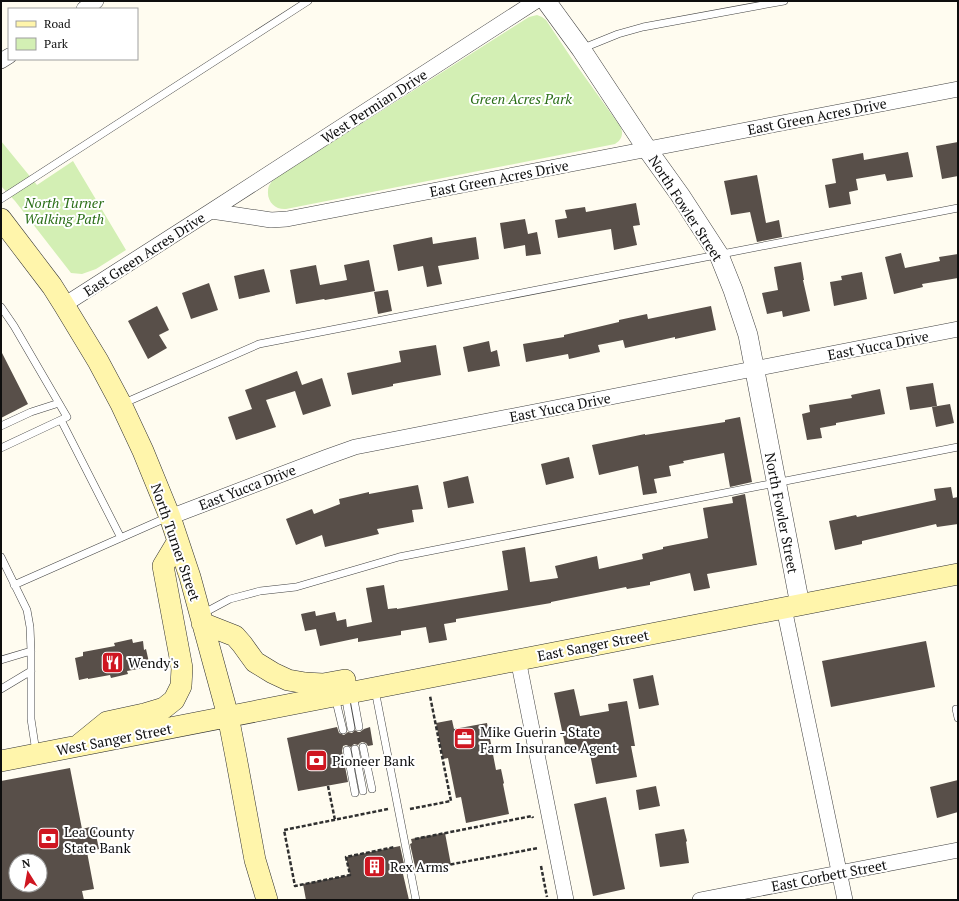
<svg xmlns="http://www.w3.org/2000/svg" width="959" height="901" font-family="'PT Serif',serif">
<rect width="100%" height="100%" fill="#fffcf0"/>
<path fill="#d3efb4" d="M 537,15 L 542,17 L 546,20 L 572,59 L 620,126 C 624,133 622,140 615,144 L 286,209 C 276,210 267,202 268,191 C 268,185 272,181 276,178 L 529,17 Z
M 1,141 L 37,185 L 73,161 L 126,250 L 96,269 L 82,274 L 71,273 L 15,201 L 1,186 Z"/>
<path fill="#584f49" fill-rule="evenodd" d="M 958,142 L 958,176 L 942,179 L 936,146 Z
M 908,152 L 913,177 L 887,181 L 885,174 L 856,179 L 858,190 L 849,192 L 851,204 L 829,208 L 825,185 L 836,183 L 832,159 L 863,153 L 864,160 Z
M 757,175 L 766,223 L 779,220 L 782,237 L 757,242 L 750,212 L 731,215 L 724,181 Z
M 636,203 L 640,225 L 633,226 L 637,245 L 614,250 L 611,229 L 558,238 L 555,220 L 567,218 L 565,210 L 585,207 L 586,212 Z
M 525,219 L 528,234 L 537,232 L 541,254 L 526,256 L 525,245 L 504,249 L 500,223 Z
M 432,237 L 433,244 L 476,237 L 479,259 L 438,266 L 442,284 L 427,287 L 423,266 L 398,271 L 393,245 Z
M 901,253 L 905,268 L 940,261 L 939,257 L 958,254 L 958,278 L 922,284 L 923,287 L 894,294 L 885,257 Z
M 369,260 L 375,291 L 325,300 L 324,299 L 296,304 L 290,270 L 316,265 L 320,285 L 347,280 L 344,265 Z
M 801,262 L 804,280 L 803,280 L 810,311 L 783,317 L 782,311 L 767,314 L 762,293 L 778,290 L 774,267 Z
M 264,269 L 270,292 L 239,299 L 234,276 Z
M 862,272 L 867,299 L 834,306 L 830,282 L 842,280 L 841,276 Z
M 209,283 L 218,310 L 191,319 L 182,293 Z
M 388,290 L 392,311 L 378,314 L 374,292 Z
M 157,306 L 169,330 L 159,335 L 167,348 L 148,359 L 128,321 Z
M 711,306 L 716,330 L 675,339 L 675,337 L 625,348 L 623,340 L 598,345 L 600,352 L 569,359 L 568,354 L 526,362 L 523,344 L 564,337 L 564,335 L 619,322 L 619,320 L 647,314 L 648,319 Z
M 489,341 L 491,352 L 497,350 L 500,366 L 468,372 L 463,347 Z
M 436,345 L 441,375 L 393,384 L 393,386 L 352,395 L 347,373 L 401,362 L 399,351 Z
M 1,351 L 28,404 L 1,418 Z
M 297,371 L 302,385 L 322,378 L 331,406 L 303,415 L 295,391 L 266,400 L 276,427 L 236,440 L 228,417 L 252,409 L 245,390 Z
M 933,383 L 937,406 L 910,410 L 906,387 Z
M 880,389 L 885,414 L 836,423 L 836,425 L 820,428 L 822,438 L 807,440 L 802,414 L 810,412 L 809,405 L 852,398 L 851,395 Z
M 950,404 L 954,423 L 936,427 L 932,407 Z
M 740,417 L 752,482 L 730,487 L 724,453 L 683,461 L 684,463 L 669,466 L 671,476 L 654,479 L 657,493 L 643,495 L 638,466 L 599,475 L 592,445 L 645,434 L 645,435 L 725,422 L 725,420 Z
M 569,457 L 574,478 L 546,485 L 541,464 Z
M 468,476 L 474,503 L 448,508 L 443,482 Z
M 418,485 L 423,509 L 412,510 L 414,522 L 377,529 L 379,534 L 325,547 L 322,535 L 296,545 L 286,519 L 312,509 L 314,514 L 340,504 L 339,499 L 369,492 L 369,494 Z
M 951,487 L 953,498 L 958,497 L 958,524 L 937,527 L 936,524 L 862,541 L 862,544 L 835,550 L 829,521 L 856,515 L 857,517 L 936,500 L 934,489 Z
M 745,494 L 757,565 L 707,574 L 710,588 L 694,591 L 690,573 L 650,582 L 650,585 L 627,589 L 626,587 L 551,602 L 551,603 L 456,619 L 456,622 L 444,624 L 447,640 L 429,643 L 426,627 L 401,631 L 401,635 L 358,642 L 358,638 L 320,646 L 316,629 L 305,631 L 301,614 L 315,611 L 316,616 L 335,612 L 337,621 L 346,619 L 347,627 L 372,622 L 366,588 L 384,585 L 388,609 L 397,608 L 397,609 L 508,590 L 502,551 L 525,547 L 530,582 L 558,578 L 555,566 L 597,556 L 599,569 L 643,559 L 642,554 L 663,549 L 663,547 L 708,538 L 703,508 L 733,503 L 732,497 Z
M 132,639 L 133,643 L 143,641 L 144,650 L 146,649 L 150,667 L 127,671 L 128,674 L 111,678 L 110,675 L 88,679 L 88,678 L 79,680 L 75,658 L 83,656 L 83,652 L 115,646 L 114,643 Z
M 926,641 L 935,687 L 831,707 L 822,661 Z
M 653,675 L 659,705 L 639,709 L 633,679 Z
M 574,689 L 580,716 L 609,711 L 608,704 L 627,701 L 635,746 L 631,746 L 637,777 L 596,784 L 589,749 L 567,754 L 554,693 Z
M 452,720 L 454,729 L 487,723 L 496,770 L 501,769 L 504,783 L 503,784 L 509,814 L 466,823 L 461,797 L 456,798 L 448,758 L 443,759 L 436,723 Z
M 337,727 L 339,733 L 344,735 L 348,732 L 352,733 L 355,730 L 358,732 L 360,732 L 364,729 L 370,727 L 373,745 L 368,746 L 366,743 L 362,742 L 360,743 L 358,745 L 354,744 L 351,747 L 346,745 L 343,746 L 342,751 L 348,782 L 298,791 L 287,738 Z
M 70,768 L 82,829 L 94,826 L 99,849 L 87,852 L 94,889 L 82,891 L 84,900 L 1,900 L 1,781 ZM 16,861 L 40,861 L 40,885 L 16,885 Z
M 958,780 L 958,812 L 937,818 L 930,787 Z
M 656,786 L 660,806 L 639,810 L 636,790 Z
M 606,797 L 625,889 L 593,896 L 574,804 Z
M 684,829 L 687,841 L 686,842 L 689,863 L 660,867 L 655,834 Z
M 445,833 L 451,865 L 416,871 L 410,844 L 412,843 L 411,839 Z
M 400,846 L 406,873 L 403,874 L 409,900 L 306,900 L 303,884 L 350,875 L 346,857 Z"/>
<g fill="none" stroke-linecap="round" stroke-linejoin="round">
<defs>
<path id="service" d="M 581,49 L 618,34 L 643,27 L 784,1
M 1,199 L 308,1
M 1,307 L 14,326 L 67,417 L 1,448
M 122,404 L 259,344 L 958,208
M 61,420 L 121,538
M 1,426 L 31,412 L 59,403
M 1,557 L 27,610 L 30,627 L 31,651 L 31,719 L 36,752
M 14,585 L 168,517
M 202,614 L 230,599 L 260,591 L 296,587 L 399,557 L 958,447
M 1,660 L 31,651
M 1,689 L 31,671
M 375,690 L 416,900
M 353,694 L 359,727
M 345,695 L 351,728
M 335,697 L 343,730
M 958,709 L 956,709 L 958,718
M 363,747 L 372,789
M 355,749 L 363,791
M 347,750 L 355,793"/>
<path id="minor" d="M 84,9 L 96,1
M 1,61 L 9,56
M 211,211 L 536,1
M 64,305 L 211,211 L 271,220 L 287,219 L 958,89
M 170,517 L 327,457 L 355,447 L 958,329
M 784,608 L 845,900
M 518,659 L 566,900
M 700,900 L 958,850"/>
<path id="tertiary" d="M 546,1 L 581,49 L 647,149 L 680,195 L 719,255 L 733,290 L 748,335 L 800,605"/>
<path id="secondary" d="M 1,219 L 52,286 L 64,305 L 98,361 L 121,404 L 143,451 L 170,517 L 190,577 L 228,716 L 236,757 L 255,860 L 267,900
M 202,623 L 235,636 L 242,644 L 255,662 L 273,673 L 288,680 L 305,683 L 323,684 L 345,680
M 80,744 L 107,722 L 144,714 L 164,708 L 174,700 L 181,686 L 182,668 L 163,566 L 178,541
M 1,761 L 958,574"/>
</defs>
<use href="#service" stroke="#414141" stroke-width="8"/>
<use href="#minor" stroke="#414141" stroke-width="16"/>
<use href="#tertiary" stroke="#414141" stroke-width="20"/>
<use href="#secondary" stroke="#303030" stroke-width="22"/>
<path stroke="#303030" stroke-width="2.5" stroke-dasharray="4 2" stroke-linecap="butt" d="M 328,786 L 335,820
M 388,809 L 284,830 L 295,886 L 350,875 L 346,857 L 395,847
M 410,809 L 451,801 L 430,696
M 415,839 L 532,816 L 533,818
M 541,866 L 547,897
M 421,870 L 538,848"/>
<use href="#service" stroke="#fff" stroke-width="7"/>
<use href="#minor" stroke="#fff" stroke-width="15"/>
<use href="#tertiary" stroke="#fff" stroke-width="19"/>
<use href="#secondary" stroke="#fff5ab" stroke-width="21"/>
</g>
<defs>
<symbol id="restaurant-square" viewBox="-11 -11 22 22"><rect x="-9" y="-9" width="18" height="18" rx="4" fill="#cf1621" stroke="#fff"/><path d="M-5-6h1v4h1v-4h1v4h1v-4h1v5L-1.5 .5V6h-2V.5L-5-1ZM5-6V6H3V1.5H1.5Q1.5-4 5-6Z" fill="#fff"/></symbol>
<symbol id="office-square" viewBox="-11 -11 22 22"><rect x="-9" y="-9" width="18" height="18" rx="4" fill="#cf1621" stroke="#fff"/><path d="M-6-3h4V-5.5h4V-3h4V5H-6ZM-1-4.5V-3h2v-1.5ZM-6 0V1H6V0Z" fill="#fff"/></symbol>
<symbol id="bank-square" viewBox="-11 -11 22 22"><rect x="-9" y="-9" width="18" height="18" rx="4" fill="#cf1621" stroke="#fff"/><path d="M-6-4H6V4H-6ZM0-2.3a2.3 2.3 0 1 0 0 4.6a2.3 2.3 0 1 0 0-4.6Z" fill="#fff"/></symbol>
<symbol id="building-square" viewBox="-11 -11 22 22"><rect x="-9" y="-9" width="18" height="18" rx="4" fill="#cf1621" stroke="#fff"/><path d="M-4-6H4V6H1V3H-1V6H-4ZM-2.5-4.3h1.7v1.8h-1.7ZM.8-4.3h1.7v1.8H.8ZM-2.5-1h1.7V.8h-1.7ZM.8-1h1.7V.8H.8Z" fill="#fff"/></symbol>
</defs>
<g fill-rule="evenodd">
<use href="#restaurant-square" x="100" y="650" width="25" height="25"/>
<use href="#office-square" x="452" y="726" width="25" height="25"/>
<use href="#bank-square" x="304" y="748" width="25" height="25"/>
<use href="#bank-square" x="36" y="826" width="25" height="25"/>
<use href="#building-square" x="362" y="854" width="25" height="25"/>
</g>
<g text-anchor="middle" dominant-baseline="central" stroke-width="4" stroke-linejoin="round" paint-order="stroke">
<g font-size="14" font-style="italic" fill="#2a6e17" stroke="#fff">
<text x="521" y="98">Green Acres Park</text>
<text x="64" y="202">North Turner<tspan x="64" dy="16">Walking Path</tspan></text>
</g>
<g font-size="14" fill="#0e0e0e" stroke="#fff">
<text transform="translate(374 106) rotate(-33)">West Permian Drive</text>
<text transform="translate(817 116) rotate(-11)">East Green Acres Drive</text>
<text transform="translate(499 178) rotate(-11)">East Green Acres Drive</text>
<text transform="translate(686 208) rotate(57)">North Fowler Street</text>
<text transform="translate(144 254) rotate(-33)">East Green Acres Drive</text>
<text transform="translate(878 345) rotate(-11)">East Yucca Drive</text>
<text transform="translate(560 407) rotate(-11)">East Yucca Drive</text>
<text transform="translate(247 487) rotate(-21)">East Yucca Drive</text>
<text transform="translate(782 513) rotate(79)">North Fowler Street</text>
<text transform="translate(176 542) rotate(71)">North Turner Street</text>
<text transform="translate(593 645) rotate(-11)">East Sanger Street</text>
<text transform="translate(114 739) rotate(-11)">West Sanger Street</text>
<text transform="translate(829 875) rotate(-11)">East Corbett Street</text>
</g>
<g font-size="14" fill="#0e0e0e" stroke="#fff" text-anchor="start">
<text x="128" y="662">Wendy's</text>
<text x="480" y="731">Mike Guerin - State<tspan x="480" dy="16">Farm Insurance Agent</tspan></text>
<text x="332" y="760">Pioneer Bank</text>
<text x="64" y="831">Lea County<tspan x="64" dy="16">State Bank</tspan></text>
<text x="390" y="866">Rex Arms</text>
</g>
</g>
<rect width="959" height="901" fill="none" stroke="#0e0e0e" stroke-width="4"/>
<rect x="8" y="8" width="130" height="52" fill="#ffffff" stroke="#9f9f9f"/>
<rect x="16" y="21" width="20" height="6" fill="#fff5ab" stroke="#9f9f9f"/>
<text x="44" y="28" font-size="12" fill="#0e0e0e">Road</text>
<rect x="16" y="38" width="20" height="12" fill="#d3efb4" stroke="#9f9f9f"/>
<text x="44" y="48" font-size="12" fill="#0e0e0e">Park</text>
<g transform="translate(28 873) rotate(349)"><circle r="19" fill="#ffffff" stroke="#9f9f9f"/>
<path d="M0-3L7 15L0 10L-7 15Z" fill="#cf1621"/>
<text y="-6" font-size="11" font-weight="bold" text-anchor="middle" fill="#0e0e0e">N</text>
</g>
</svg>
